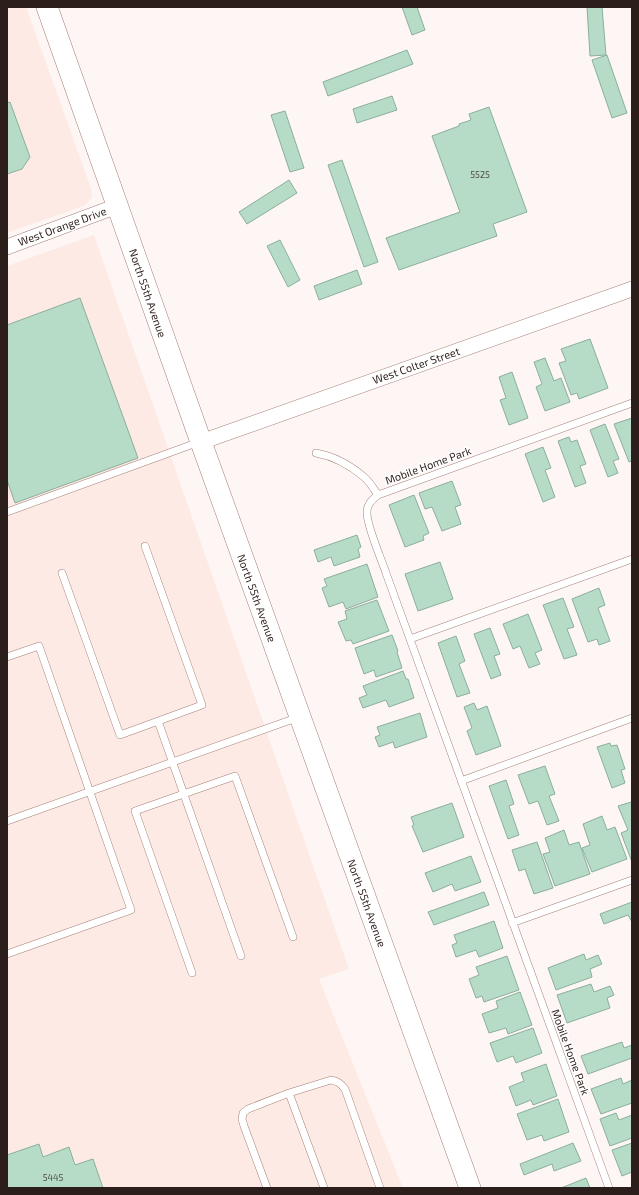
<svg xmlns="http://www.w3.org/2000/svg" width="639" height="1195" font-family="'Exo 2',sans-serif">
<rect width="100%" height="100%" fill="#fef6f4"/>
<path fill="#feeae5" d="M 7,7 L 26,7 L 91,188 L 92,197 L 86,205 L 7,233 Z
M 94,235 L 349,969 L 319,979 L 403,1188 L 7,1188 L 7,266 Z"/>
<path fill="#b6dbc7" stroke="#8baf9c" d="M 402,7 L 417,7 L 425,30 L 412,35 Z
M 587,7 L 602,7 L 606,55 L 590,56 Z
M 407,50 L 413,64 L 328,96 L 323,82 Z
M 607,55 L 627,113 L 612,118 L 592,60 Z
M 392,96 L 397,110 L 357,123 L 353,109 Z
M 10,102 L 30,157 L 22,169 L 7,174 L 7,103 Z
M 489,107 L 527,212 L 493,224 L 497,236 L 399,270 L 386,238 L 460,212 L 432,136 L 459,126 L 459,124 L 471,120 L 469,114 Z
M 285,111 L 304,168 L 290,172 L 271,115 Z
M 342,160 L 378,262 L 364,267 L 328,165 Z
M 289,180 L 297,193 L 247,224 L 239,212 Z
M 280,240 L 300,280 L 288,287 L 267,246 Z
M 357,270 L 362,284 L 319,300 L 314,286 Z
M 80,298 L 138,458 L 15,503 L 7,480 L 7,325 Z
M 590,339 L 608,388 L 579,399 L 577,393 L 571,395 L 559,363 L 566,361 L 561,349 Z
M 545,358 L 554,381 L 561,378 L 570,402 L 545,411 L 536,387 L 542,384 L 534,362 Z
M 512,372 L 528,418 L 509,425 L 500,400 L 506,398 L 499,377 Z
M 632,418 L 632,461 L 629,462 L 614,424 Z
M 605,424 L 619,459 L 613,461 L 618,473 L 608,477 L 590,430 Z
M 569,437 L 571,442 L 577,440 L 586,464 L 580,466 L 586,483 L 575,487 L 558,441 Z
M 543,447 L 551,468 L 545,470 L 555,497 L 543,502 L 525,454 Z
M 452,481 L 461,505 L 455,507 L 461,524 L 442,531 L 432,507 L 425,509 L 419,493 Z
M 414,495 L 429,533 L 423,536 L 424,540 L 405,547 L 389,505 Z
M 357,535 L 361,547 L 358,549 L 360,557 L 334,566 L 331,557 L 318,562 L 314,550 Z
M 440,562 L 453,599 L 418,611 L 405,574 Z
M 367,564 L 378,597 L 346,609 L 343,602 L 329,607 L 322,588 L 327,586 L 324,579 Z
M 599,588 L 605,605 L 598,608 L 610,641 L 599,645 L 597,639 L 588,642 L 572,599 Z
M 563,598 L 574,627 L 567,629 L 577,655 L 564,659 L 543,605 Z
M 377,600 L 389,631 L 353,644 L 351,640 L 346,641 L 338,622 L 347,619 L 345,611 Z
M 528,614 L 542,650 L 535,653 L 540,664 L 529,668 L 520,646 L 513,649 L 503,624 Z
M 490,628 L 500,654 L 494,656 L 501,675 L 491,679 L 474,634 Z
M 392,635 L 398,651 L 397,652 L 402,668 L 376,677 L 374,670 L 364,674 L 355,648 Z
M 456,636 L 465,661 L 459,664 L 470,693 L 457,697 L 438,643 Z
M 403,671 L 406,679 L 408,679 L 414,698 L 389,707 L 386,700 L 363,708 L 359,698 L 367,695 L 363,686 Z
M 474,703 L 477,710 L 487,706 L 501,746 L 476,755 L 467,731 L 472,728 L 464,707 Z
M 420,713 L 427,737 L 395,748 L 393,742 L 379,747 L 375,737 L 380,735 L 377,727 Z
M 610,743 L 611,746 L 617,745 L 625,769 L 621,770 L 625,783 L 612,788 L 597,747 Z
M 545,766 L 555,794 L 549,796 L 559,821 L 547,825 L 538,801 L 529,804 L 518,775 Z
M 506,780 L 514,804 L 509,806 L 519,835 L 508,839 L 489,786 Z
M 631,802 L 632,806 L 632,862 L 621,833 L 628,830 L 618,806 Z
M 452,803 L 464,837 L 423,852 L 412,826 L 414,825 L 411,817 Z
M 602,816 L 607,830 L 615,827 L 627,859 L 592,872 L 582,848 L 590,845 L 583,824 Z
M 564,830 L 569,845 L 579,842 L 590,874 L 555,886 L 543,854 L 550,852 L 545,838 Z
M 537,842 L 553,888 L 534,894 L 525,869 L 519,871 L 512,850 Z
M 471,856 L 481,882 L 455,891 L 452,884 L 433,892 L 425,873 Z
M 484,892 L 489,905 L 434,925 L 428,912 Z
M 632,902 L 632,922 L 628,915 L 604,924 L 600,914 Z
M 494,921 L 503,948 L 479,957 L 476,950 L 456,957 L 452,945 L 457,943 L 454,935 Z
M 584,954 L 586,960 L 598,955 L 602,964 L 590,969 L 592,977 L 556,990 L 548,968 Z
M 507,956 L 519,990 L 484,1002 L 482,996 L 476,998 L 469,979 L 479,975 L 476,967 Z
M 591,984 L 594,992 L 610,986 L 614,995 L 607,998 L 610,1008 L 567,1023 L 557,995 Z
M 520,992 L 532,1025 L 508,1034 L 506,1028 L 489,1033 L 482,1014 L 498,1008 L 496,1001 Z
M 533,1028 L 542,1053 L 516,1063 L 513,1056 L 497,1062 L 490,1043 Z
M 622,1042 L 624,1048 L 632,1045 L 632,1058 L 588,1074 L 581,1056 Z
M 546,1064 L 557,1096 L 533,1105 L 531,1100 L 516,1106 L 509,1087 L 524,1081 L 521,1073 Z
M 621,1078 L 623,1084 L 632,1080 L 632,1103 L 601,1114 L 591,1089 Z
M 558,1099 L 569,1132 L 544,1141 L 542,1135 L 527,1140 L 517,1114 Z
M 616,1113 L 619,1120 L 632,1115 L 632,1138 L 610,1146 L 600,1119 Z
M 573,1143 L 581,1161 L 554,1171 L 552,1164 L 524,1175 L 520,1164 Z
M 632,1143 L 632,1172 L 622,1176 L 612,1150 Z
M 39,1144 L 43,1157 L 69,1147 L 75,1165 L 93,1159 L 103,1188 L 7,1188 L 7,1155 Z
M 586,1178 L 590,1188 L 561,1188 Z"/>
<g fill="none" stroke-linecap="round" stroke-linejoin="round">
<defs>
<path id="lane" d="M 316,453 C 333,456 351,466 364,477 C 370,482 374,489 378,495
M 7,512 L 199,442
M 62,573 L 120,735 L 202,705 L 145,546
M 410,639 L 632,559
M 7,657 L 39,646 L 131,910 L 7,954
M 158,721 L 241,956
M 461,781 L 632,718
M 7,821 L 299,717
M 512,923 L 632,880
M 192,973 L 135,811 L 235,776 L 293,937
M 289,1093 L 331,1080 C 338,1081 341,1084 345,1089 L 380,1188
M 267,1188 L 244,1126 L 242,1119 L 243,1113 L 248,1109 L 289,1093 L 324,1188
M 609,1188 L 386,573 C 382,561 366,524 367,512 C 367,504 372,500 378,495 L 632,403"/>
<path id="street" d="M 7,247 L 117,206
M 201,442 L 632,289"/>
<path id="secondary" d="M 47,7 L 201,442 L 470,1188"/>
</defs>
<use href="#lane" stroke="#a58077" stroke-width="8"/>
<use href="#street" stroke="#a58077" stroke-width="16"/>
<use href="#secondary" stroke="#a58077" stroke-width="22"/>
<use href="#lane" stroke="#fff" stroke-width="7"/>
<use href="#street" stroke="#fff" stroke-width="15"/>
<use href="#secondary" stroke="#fff" stroke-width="21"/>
</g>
<g text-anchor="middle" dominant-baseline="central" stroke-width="3" stroke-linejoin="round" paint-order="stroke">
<g font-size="9" fill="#4e4d45">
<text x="480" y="174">5525</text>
<text x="53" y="1177">5445</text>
</g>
<g font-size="11" fill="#2c1e1a" stroke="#fff">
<text transform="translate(62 226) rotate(-20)">West Orange Drive</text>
<text transform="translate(148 293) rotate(71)">North 55th Avenue</text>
<text transform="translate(416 365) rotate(-19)">West Colter Street</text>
<text transform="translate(428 465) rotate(-20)">Mobile Home Park</text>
<text transform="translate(257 598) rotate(70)">North 55th Avenue</text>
<text transform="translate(367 903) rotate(70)">North 55th Avenue</text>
<text transform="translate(571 1052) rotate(70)">Mobile Home Park</text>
</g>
</g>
<rect width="639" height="1195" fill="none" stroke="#2c1e1a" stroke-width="16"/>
</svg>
